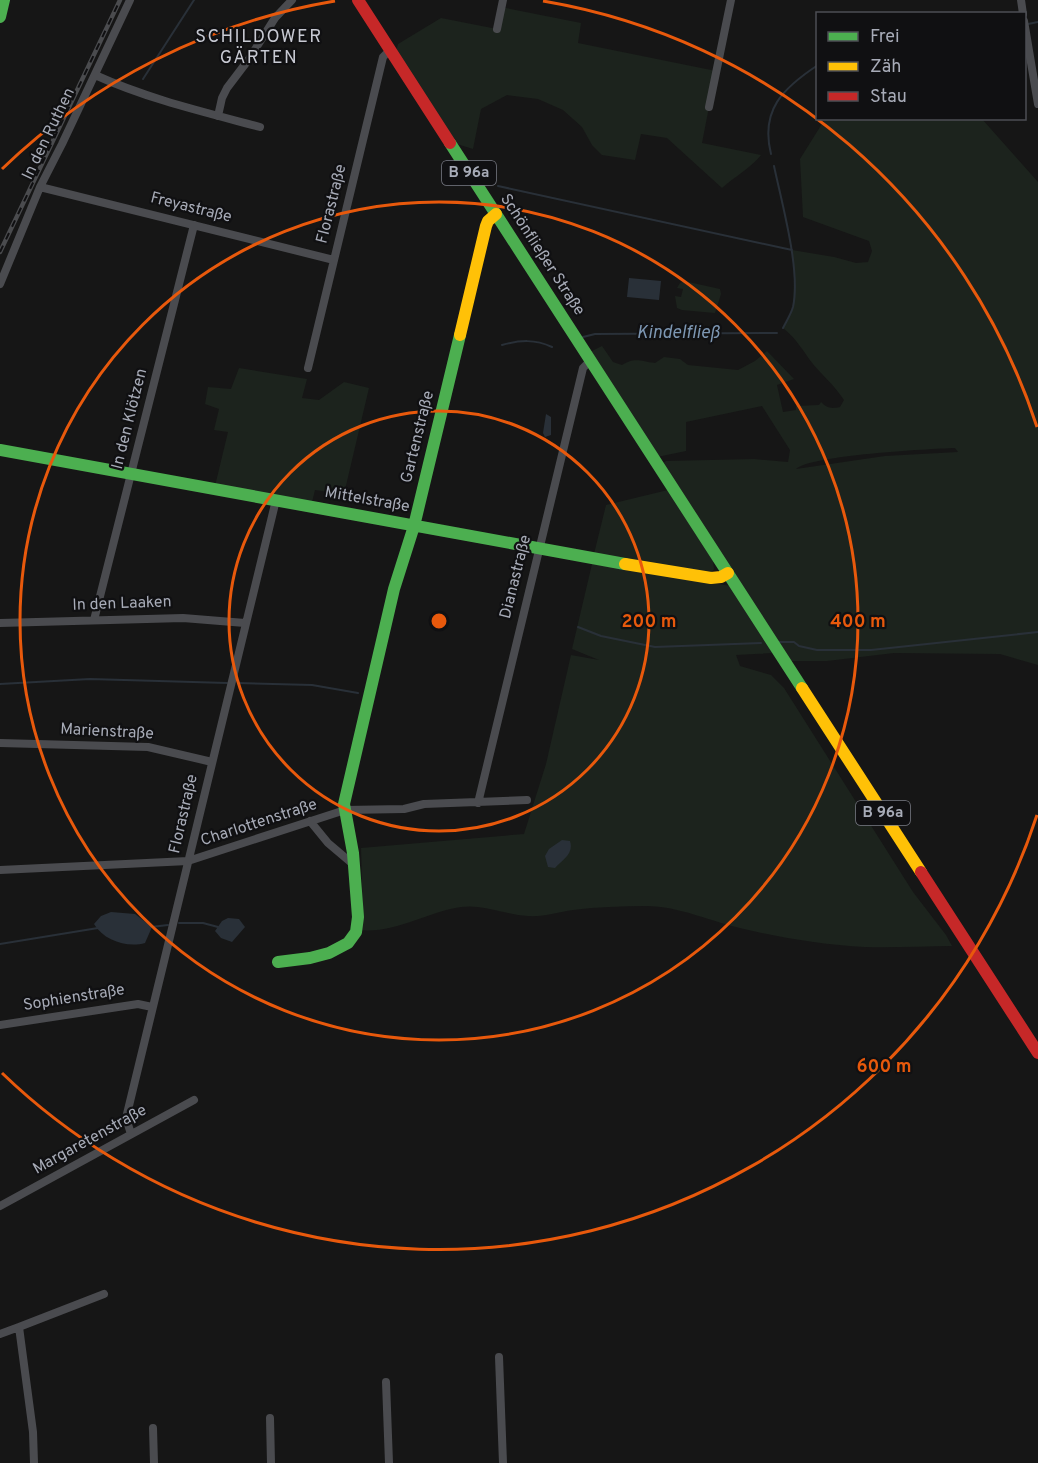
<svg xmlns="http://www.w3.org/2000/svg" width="1038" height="1463" font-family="Overpass,sans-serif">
<rect width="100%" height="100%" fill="#161616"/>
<path fill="#1c231d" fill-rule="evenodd" d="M 501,7 L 581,23 L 578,43 L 716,71 L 702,143 L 761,155 C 751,168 734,177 722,188 L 667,138 L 641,134 L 635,160 L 602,155 L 592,145 L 582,127 L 563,110 L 538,99 L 507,95 L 481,109 L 473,149 L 457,144 L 396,52 L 398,44 L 441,18 L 497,29 Z
M 825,119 L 982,119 L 1038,182 L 1038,665 L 1000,654 L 894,653 L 827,661 L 790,661 L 662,464 L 666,461 L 754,459 L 788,462 L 790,450 L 762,406 L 686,422 L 686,451 L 657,457 L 588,353 L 602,346 L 613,362 L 622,365 C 635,357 640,361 655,363 L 664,357 L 680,359 L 688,365 L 738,370 L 755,361 L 767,351 L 794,379 L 777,385 L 783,412 L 796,410 L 796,406 L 819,405 L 821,402 C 827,408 831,409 840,407 L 844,400 C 835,386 823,376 813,364 C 803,351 796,338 783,328 L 793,308 L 794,279 L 792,250 L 834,257 L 856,263 L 868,262 L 872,251 L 869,241 L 803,217 L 800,159 ZM 955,448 L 958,452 L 885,456 L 796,469 C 811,455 928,449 955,448 Z
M 684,281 L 720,289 L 721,294 L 715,313 L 682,310 L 677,308 L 675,296 L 681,297 L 683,289 L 677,288 L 680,283 Z
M 239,368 L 307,379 L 302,398 L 319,400 L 344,382 L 369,388 L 344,494 L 315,490 L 312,502 L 215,486 L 228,432 L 214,430 L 219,409 L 205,404 L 208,387 L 231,389 Z
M 668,490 L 713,561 L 714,569 L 710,575 L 594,554 L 606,505 Z
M 592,564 L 731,586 L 773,653 L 736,655 L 740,666 L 771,675 L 784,688 L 913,892 L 946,935 L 952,946 C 923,946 894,948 865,947 C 825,945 783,938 744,929 C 712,922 679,906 646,906 C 622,906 597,907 573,910 C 558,912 544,917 528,916 C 506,915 484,904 461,907 C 427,912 394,934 359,930 L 363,919 L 361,848 L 524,834 L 546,764 L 571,655 L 599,660 L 572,649 Z"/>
<path fill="#293038" d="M 629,278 L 661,281 L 659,300 L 627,297 Z
M 546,414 L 551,417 L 551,435 L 545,437 L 543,433 Z
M 562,840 L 570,841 C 574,854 563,859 555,868 L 548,867 L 545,856 L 549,849 Z
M 111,912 L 135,914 L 152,927 L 145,943 C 128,948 104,941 94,924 L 101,916 Z
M 228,918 L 239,919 L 245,927 L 232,942 L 221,938 L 215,931 L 222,921 Z"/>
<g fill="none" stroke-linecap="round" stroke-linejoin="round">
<path stroke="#293038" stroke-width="2" d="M 1028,24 L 1038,22
M 143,79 L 194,0
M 771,154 C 760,110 783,88 818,65
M 774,166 C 782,204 801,271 793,307 C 791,314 786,322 783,328
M 498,186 L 792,250
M 583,337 L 595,334 L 777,333
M 502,345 C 520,340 535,339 552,347
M 578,627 L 601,636 L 655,647 L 761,643
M 779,642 L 794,642 L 799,646 L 817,650 L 871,650 L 1038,632
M 238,683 L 312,685 L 358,693
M 0,684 L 90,679 L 227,683
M 179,923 L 203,923 L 218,927
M 151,927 L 168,925
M 0,944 L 98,928"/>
<path stroke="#4a4b4f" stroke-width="8" d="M 1021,0 L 1023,14
M 1024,21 L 1038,104
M 497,29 L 503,0
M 95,75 C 148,99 204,112 260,127
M 709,107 L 731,0
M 218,116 L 222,98 L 227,88 L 249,59 L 275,18 L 292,0
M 40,187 L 334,260
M 0,284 L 40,187 L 62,144 L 130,0
M 308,368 L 383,57 L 390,50
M 94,620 L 194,225
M 0,623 L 183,618 L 245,623
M 0,743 L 148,747 L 212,762
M 478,803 L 583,368 L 590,361
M 310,821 L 328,843 L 354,865
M 0,870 L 188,861 L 345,810 L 404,809 L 424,804 L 527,800
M 0,1025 L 138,1004 L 152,1007
M 131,1134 L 126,1118 L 276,500
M 0,1206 L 194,1100
M 19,1327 L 104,1294
M 0,1334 L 19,1327 L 33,1432 L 34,1463
M 499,1357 L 503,1463
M 386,1382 L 389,1463
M 270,1418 L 271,1463
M 153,1428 L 154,1463"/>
<path stroke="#4caf50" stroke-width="12" d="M 0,17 L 4,0
M 450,143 L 802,688
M 0,450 L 625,564
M 278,962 L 310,958 L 329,953 L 348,943 L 356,932 L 358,917 L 353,853 L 344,804 L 394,589 L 414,526 L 460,335"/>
<path stroke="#ffc107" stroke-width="12" d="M 460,335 L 486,226 L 488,221 L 496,214
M 625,564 L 711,578 L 721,577 L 728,573
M 802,688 L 921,872"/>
<path stroke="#c62828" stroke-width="12" d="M 358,0 L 450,143
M 921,872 L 1038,1053"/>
<defs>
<path id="rail" d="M 0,252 L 120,0"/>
</defs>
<use href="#rail" stroke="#4a4b4e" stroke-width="4.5"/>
<use href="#rail" stroke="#101012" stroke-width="2" stroke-dasharray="7" stroke-linecap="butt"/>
</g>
<g fill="none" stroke="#e8590c" stroke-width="3">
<circle cx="439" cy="621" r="210"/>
<circle cx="439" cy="621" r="419"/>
<path d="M1037 815A629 629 0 0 1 2 1073M2 169A629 629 0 0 1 335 1M543 1A629 629 0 0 1 1037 427"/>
</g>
<g text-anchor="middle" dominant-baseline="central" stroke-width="4.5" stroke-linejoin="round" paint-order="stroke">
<g fill="#101012" stroke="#7a7c86" stroke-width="1.5">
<rect x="442" y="161" width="54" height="24" rx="4.5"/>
<rect x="856" y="801" width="54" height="24" rx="4.5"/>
</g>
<g font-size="15" font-weight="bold" fill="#a7abb7">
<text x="469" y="173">B 96a</text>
<text x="883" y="813">B 96a</text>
</g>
<g font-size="16" fill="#a7abb7" stroke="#101012">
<text transform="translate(49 134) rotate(-64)">In den Ruthen</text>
<text transform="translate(332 204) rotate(-76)">Florastraße</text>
<text transform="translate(191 208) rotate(14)">Freyastraße</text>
<text transform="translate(542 255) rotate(57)">Schönfließer Straße</text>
<text transform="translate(130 419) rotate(-76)">In den Klötzen</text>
<text transform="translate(418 437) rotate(-76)">Gartenstraße</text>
<text transform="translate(367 500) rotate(10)">Mittelstraße</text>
<text transform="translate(516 577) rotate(-76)">Dianastraße</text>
<text transform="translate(122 604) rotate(-2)">In den Laaken</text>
<text transform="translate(107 732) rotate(3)">Marienstraße</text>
<text transform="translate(184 814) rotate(-77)">Florastraße</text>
<text transform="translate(259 823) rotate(-18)">Charlottenstraße</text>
<text transform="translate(74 998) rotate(-9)">Sophienstraße</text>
<text transform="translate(90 1140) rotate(-29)">Margaretenstraße</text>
</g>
<g font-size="18" letter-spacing="1.5" fill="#c8cad3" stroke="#101012">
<text x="259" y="37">SCHILDOWER<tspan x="259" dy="21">GÄRTEN</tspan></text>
</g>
<g font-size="18" font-style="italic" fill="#7d97b3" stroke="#101012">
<text x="678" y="333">Kindelfließ</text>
</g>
</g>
<circle cx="439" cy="621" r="9" fill="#e8590c" stroke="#101012" stroke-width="3"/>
<g font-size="18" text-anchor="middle" font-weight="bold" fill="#e8590c" stroke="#101012" stroke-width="4.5" stroke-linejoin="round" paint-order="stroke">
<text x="649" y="627">200 m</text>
<text x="858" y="627">400 m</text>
<text x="884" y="1072">600 m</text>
</g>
<rect x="816" y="12" width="210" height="108" fill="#101012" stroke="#4c4e54" stroke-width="1.5"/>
<rect x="828" y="32" width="30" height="9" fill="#4caf50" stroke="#4c4e54" stroke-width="1.5"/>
<text x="870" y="42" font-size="18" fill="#a7abb7">Frei</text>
<rect x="828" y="62" width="30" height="9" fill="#ffc107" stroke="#4c4e54" stroke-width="1.5"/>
<text x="870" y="72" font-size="18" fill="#a7abb7">Zäh</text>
<rect x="828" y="92" width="30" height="9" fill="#c62828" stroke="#4c4e54" stroke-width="1.5"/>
<text x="870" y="102" font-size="18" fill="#a7abb7">Stau</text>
</svg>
